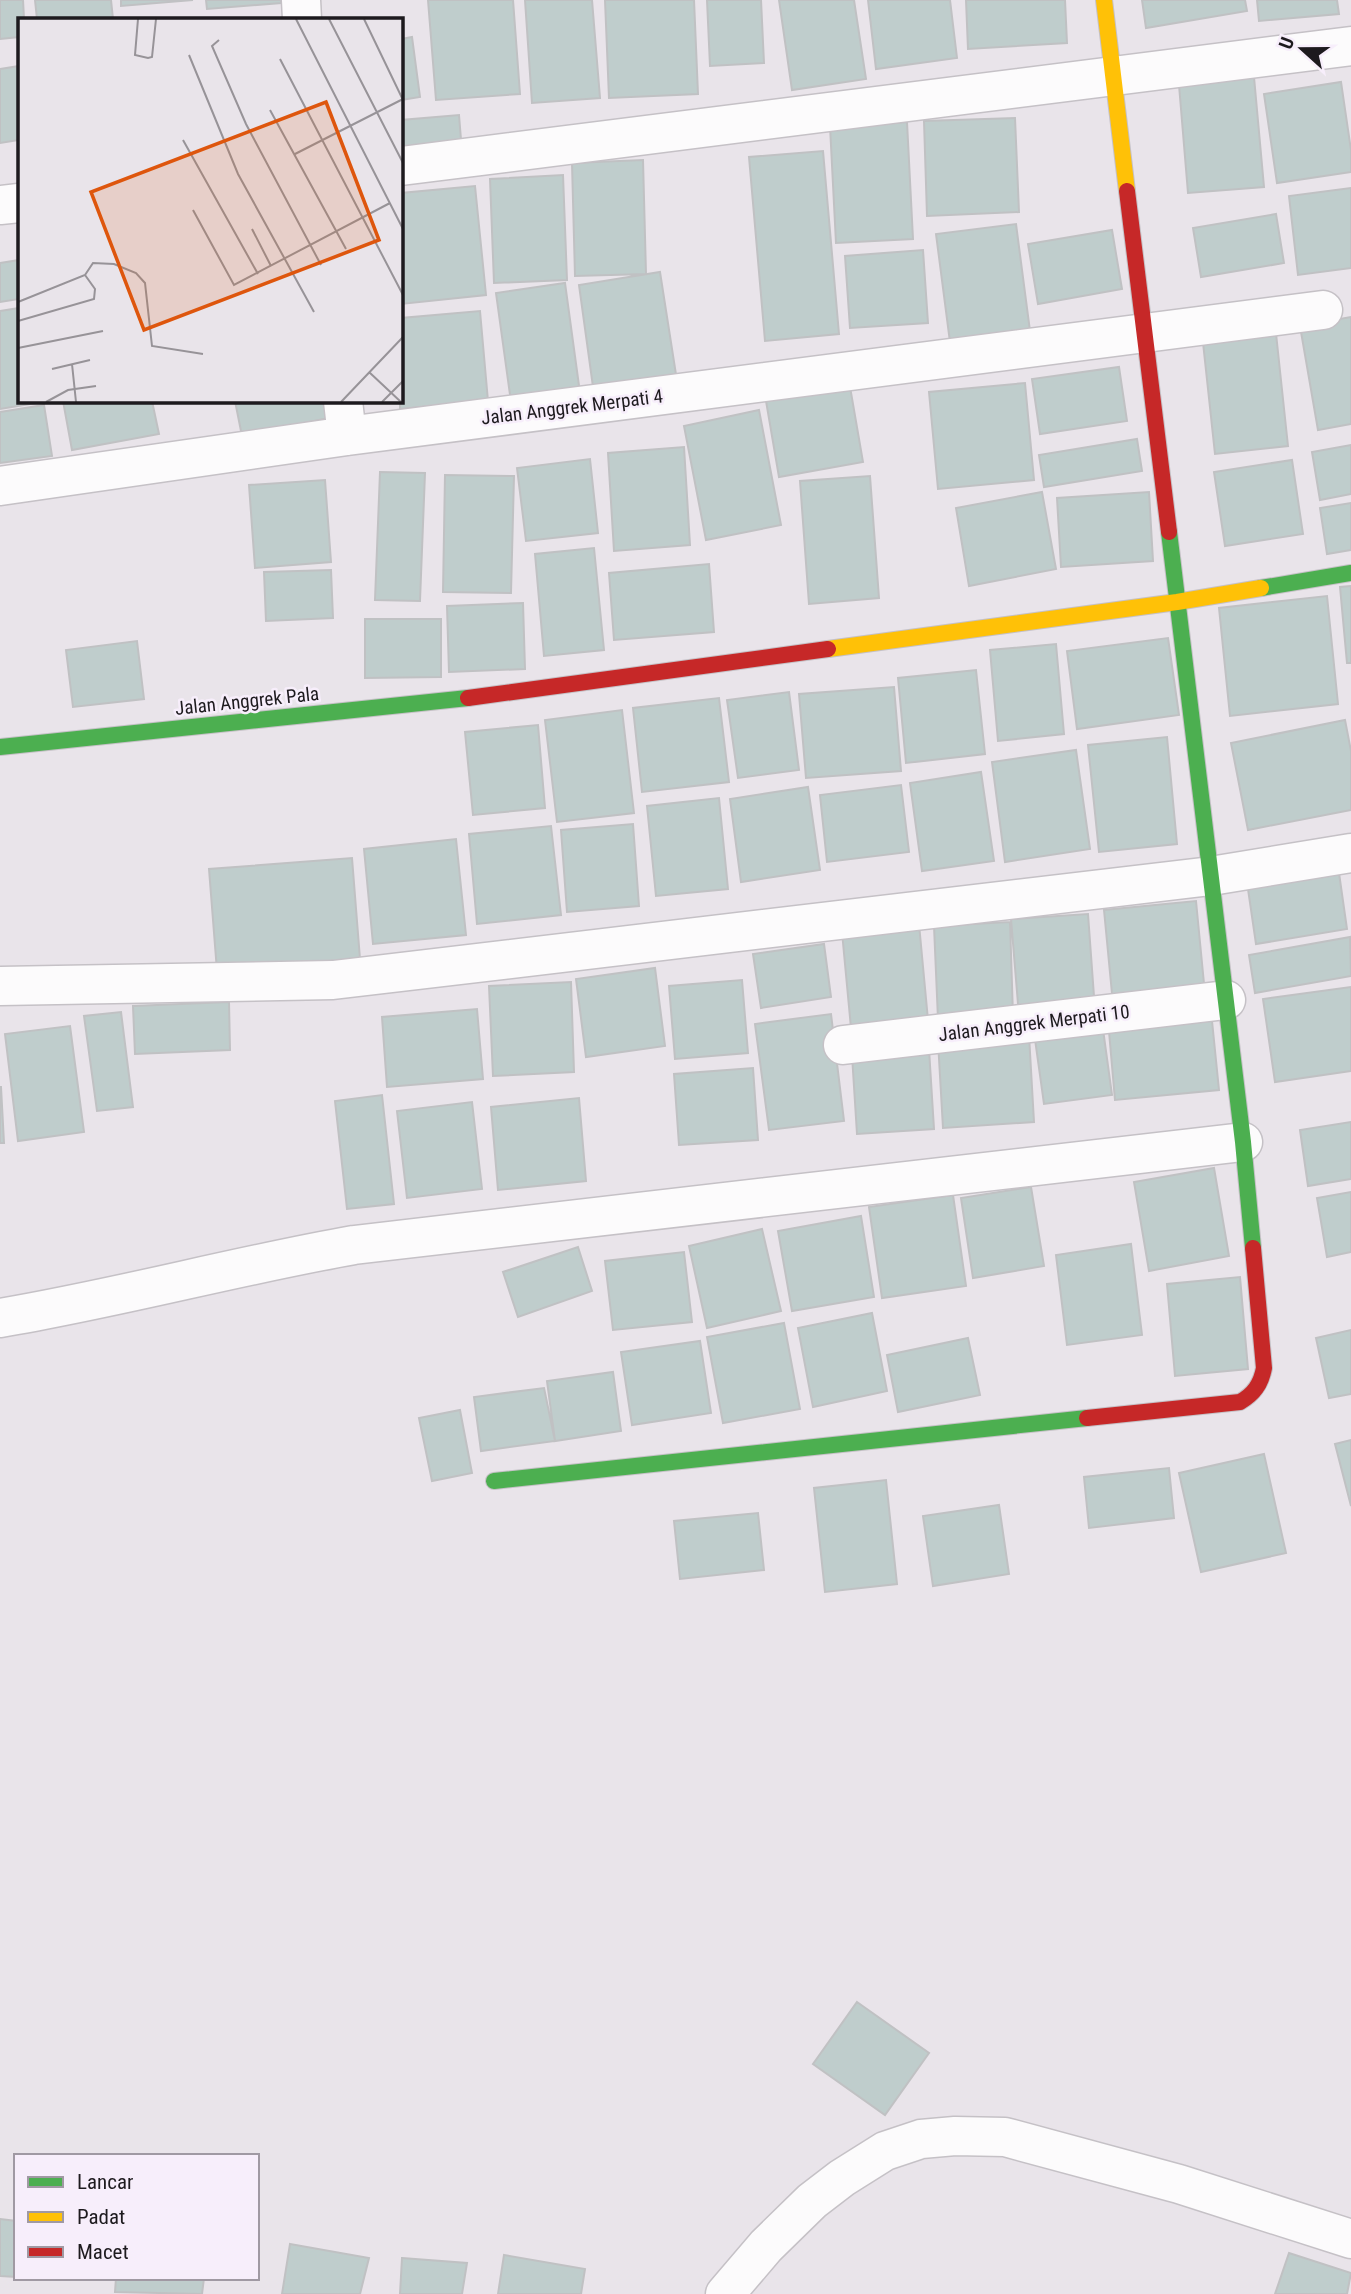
<svg xmlns="http://www.w3.org/2000/svg" width="1351" height="2294" font-family="'Roboto Condensed',sans-serif">
<rect width="100%" height="100%" fill="#e9e4ea"/>
<path fill="#bfcdcc" stroke="#c0c1c3" stroke-width="2" d="M 0,0 L 23,0 L 24,19 L 19,19 L 19,37 L 0,39 Z
M 35,0 L 111,0 L 113,19 L 37,19 Z
M 121,0 L 193,0 L 121,6 Z
M 206,0 L 281,0 L 281,3 L 207,9 Z
M 428,0 L 513,0 L 520,94 L 436,100 Z
M 525,0 L 592,0 L 600,98 L 532,103 Z
M 605,0 L 694,0 L 698,94 L 609,98 Z
M 707,0 L 761,0 L 764,63 L 710,66 Z
M 779,0 L 854,0 L 866,79 L 792,90 Z
M 868,0 L 950,0 L 957,58 L 876,69 Z
M 966,0 L 1065,0 L 1067,43 L 968,49 Z
M 1142,0 L 1245,0 L 1247,11 L 1146,28 Z
M 1257,0 L 1337,0 L 1339,14 L 1259,21 Z
M 412,37 L 420,97 L 401,100 L 401,39 Z
M 19,66 L 19,140 L 0,143 L 0,69 Z
M 1254,77 L 1264,187 L 1188,193 L 1179,85 Z
M 1341,82 L 1351,150 L 1351,172 L 1277,183 L 1264,94 Z
M 459,115 L 462,152 L 401,157 L 401,120 Z
M 1015,118 L 1019,212 L 927,216 L 924,121 Z
M 907,122 L 913,239 L 836,243 L 830,126 Z
M 823,151 L 839,334 L 765,341 L 749,157 Z
M 643,160 L 646,274 L 575,276 L 572,163 Z
M 563,175 L 567,280 L 494,283 L 490,179 Z
M 475,186 L 486,295 L 401,304 L 401,193 Z
M 1351,188 L 1351,268 L 1298,275 L 1289,196 Z
M 1276,214 L 1284,263 L 1201,277 L 1193,228 Z
M 1016,224 L 1030,331 L 950,342 L 936,234 Z
M 1112,230 L 1122,289 L 1038,304 L 1028,244 Z
M 923,250 L 928,323 L 850,328 L 845,256 Z
M 19,260 L 19,299 L 0,302 L 0,263 Z
M 660,272 L 677,381 L 594,394 L 579,285 Z
M 565,283 L 580,393 L 511,402 L 496,293 Z
M 19,308 L 19,401 L 42,402 L 0,409 L 0,311 Z
M 480,311 L 488,401 L 400,409 L 401,318 Z
M 1351,317 L 1351,424 L 1318,430 L 1300,326 Z
M 1275,324 L 1288,446 L 1215,454 L 1202,333 Z
M 1119,367 L 1127,421 L 1040,434 L 1032,379 Z
M 849,381 L 863,462 L 779,477 L 765,395 Z
M 1025,383 L 1034,480 L 938,489 L 929,392 Z
M 63,401 L 152,401 L 159,434 L 72,450 Z
M 235,401 L 336,401 L 338,416 L 242,436 Z
M 44,405 L 52,456 L 0,463 L 0,412 Z
M 759,410 L 781,525 L 706,540 L 684,426 Z
M 1137,439 L 1142,471 L 1044,487 L 1039,455 Z
M 1351,445 L 1351,494 L 1320,500 L 1312,452 Z
M 684,447 L 690,545 L 614,551 L 608,453 Z
M 590,459 L 598,533 L 526,541 L 517,468 Z
M 1292,460 L 1303,534 L 1225,546 L 1214,472 Z
M 380,472 L 425,473 L 420,601 L 375,600 Z
M 445,475 L 514,476 L 511,593 L 443,592 Z
M 870,476 L 879,598 L 809,604 L 800,481 Z
M 325,480 L 331,562 L 255,568 L 249,485 Z
M 1042,492 L 1056,569 L 969,586 L 956,508 Z
M 1149,492 L 1153,561 L 1061,567 L 1057,498 Z
M 1351,503 L 1351,550 L 1327,554 L 1320,508 Z
M 594,548 L 604,650 L 544,656 L 535,554 Z
M 709,564 L 714,632 L 614,640 L 609,573 Z
M 331,570 L 333,618 L 266,621 L 264,572 Z
M 1351,586 L 1351,663 L 1347,663 L 1340,587 Z
M 1327,596 L 1338,704 L 1230,716 L 1219,608 Z
M 523,603 L 525,669 L 449,672 L 447,606 Z
M 365,619 L 441,619 L 441,677 L 365,678 Z
M 1168,638 L 1179,715 L 1077,729 L 1067,651 Z
M 137,641 L 144,699 L 73,707 L 66,650 Z
M 1056,644 L 1064,734 L 998,741 L 990,650 Z
M 976,670 L 985,754 L 906,763 L 898,678 Z
M 894,687 L 901,771 L 806,778 L 799,694 Z
M 789,692 L 799,770 L 738,778 L 727,700 Z
M 719,698 L 729,782 L 642,792 L 633,708 Z
M 622,710 L 634,813 L 557,822 L 545,720 Z
M 1345,720 L 1351,751 L 1351,810 L 1248,830 L 1231,743 Z
M 538,725 L 545,808 L 473,815 L 465,732 Z
M 1167,737 L 1177,844 L 1099,852 L 1088,745 Z
M 1076,750 L 1090,849 L 1005,862 L 992,762 Z
M 981,772 L 994,861 L 922,871 L 910,783 Z
M 901,785 L 909,852 L 827,862 L 820,795 Z
M 808,787 L 820,870 L 741,882 L 730,799 Z
M 719,798 L 728,889 L 656,896 L 647,806 Z
M 633,824 L 639,906 L 567,912 L 561,830 Z
M 551,826 L 561,915 L 477,924 L 469,834 Z
M 456,839 L 466,935 L 373,944 L 364,849 Z
M 352,858 L 360,959 L 217,971 L 209,869 Z
M 1339,873 L 1347,929 L 1256,944 L 1248,889 Z
M 1196,901 L 1205,994 L 1113,1004 L 1104,910 Z
M 1088,914 L 1095,1010 L 1019,1016 L 1011,919 Z
M 1010,922 L 1013,1016 L 938,1019 L 934,926 Z
M 919,924 L 928,1020 L 851,1028 L 842,932 Z
M 1350,937 L 1351,976 L 1255,993 L 1249,955 Z
M 824,944 L 831,997 L 761,1008 L 753,954 Z
M 655,968 L 665,1046 L 586,1057 L 576,979 Z
M 742,980 L 748,1053 L 675,1059 L 669,986 Z
M 571,982 L 574,1072 L 493,1076 L 489,986 Z
M 1351,987 L 1351,1071 L 1275,1082 L 1263,999 Z
M 229,1002 L 230,1050 L 135,1054 L 133,1006 Z
M 477,1009 L 483,1079 L 387,1087 L 382,1017 Z
M 1211,1011 L 1219,1090 L 1115,1100 L 1108,1020 Z
M 121,1012 L 133,1107 L 97,1111 L 84,1016 Z
M 831,1014 L 844,1121 L 769,1130 L 755,1024 Z
M 1102,1022 L 1112,1095 L 1044,1104 L 1034,1032 Z
M 70,1026 L 84,1132 L 18,1141 L 5,1034 Z
M 1029,1035 L 1034,1122 L 943,1128 L 938,1041 Z
M 929,1049 L 934,1129 L 857,1134 L 852,1055 Z
M 753,1068 L 758,1140 L 679,1145 L 674,1074 Z
M 0,1087 L 1,1087 L 4,1143 L 0,1143 Z
M 382,1095 L 394,1204 L 347,1209 L 335,1101 Z
M 579,1098 L 586,1181 L 498,1190 L 491,1107 Z
M 472,1102 L 482,1189 L 407,1198 L 397,1111 Z
M 1351,1122 L 1351,1179 L 1308,1186 L 1300,1130 Z
M 1214,1168 L 1229,1256 L 1149,1271 L 1134,1182 Z
M 1031,1187 L 1044,1266 L 973,1278 L 961,1198 Z
M 1351,1192 L 1351,1252 L 1327,1257 L 1317,1198 Z
M 953,1195 L 966,1286 L 882,1298 L 869,1207 Z
M 861,1216 L 874,1297 L 792,1311 L 778,1231 Z
M 762,1229 L 781,1311 L 707,1328 L 689,1246 Z
M 1131,1244 L 1142,1335 L 1067,1345 L 1056,1255 Z
M 578,1247 L 592,1291 L 518,1317 L 503,1272 Z
M 684,1252 L 692,1322 L 613,1330 L 605,1261 Z
M 1240,1277 L 1248,1369 L 1175,1376 L 1167,1284 Z
M 872,1313 L 887,1391 L 813,1407 L 798,1328 Z
M 784,1323 L 800,1409 L 723,1423 L 707,1337 Z
M 1351,1330 L 1351,1394 L 1329,1398 L 1316,1338 Z
M 968,1338 L 980,1395 L 898,1412 L 887,1355 Z
M 700,1341 L 711,1413 L 632,1425 L 621,1352 Z
M 613,1372 L 621,1431 L 555,1441 L 547,1381 Z
M 544,1388 L 555,1441 L 481,1451 L 474,1397 Z
M 460,1410 L 472,1473 L 432,1481 L 419,1418 Z
M 1351,1440 L 1351,1506 L 1335,1444 Z
M 1264,1454 L 1286,1553 L 1201,1572 L 1179,1473 Z
M 1169,1468 L 1174,1518 L 1089,1528 L 1084,1477 Z
M 886,1480 L 897,1584 L 825,1592 L 814,1488 Z
M 999,1505 L 1009,1574 L 933,1586 L 923,1516 Z
M 758,1513 L 764,1570 L 680,1579 L 674,1521 Z
M 857,2002 L 929,2053 L 885,2115 L 813,2064 Z
M 0,2219 L 16,2221 L 16,2277 L 0,2276 Z
M 290,2244 L 369,2258 L 360,2294 L 282,2294 Z
M 1289,2253 L 1351,2273 L 1347,2294 L 1275,2294 Z
M 504,2255 L 585,2269 L 581,2294 L 498,2294 Z
M 402,2258 L 467,2263 L 462,2294 L 400,2294 Z
M 116,2278 L 204,2278 L 202,2294 L 115,2292 Z"/>
<g fill="none" stroke-linecap="round" stroke-linejoin="round">
<defs>
<path id="street" d="M 301,0 L 302,19
M 401,166 L 1351,46
M 0,205 L 19,203
M 343,401 L 347,436
M 0,486 L 347,436 L 1323,310
M 0,986 L 333,980 L 1211,876 L 1351,853
M 843,1045 L 1226,1000
M 0,1318 C 119,1298 235,1266 354,1245 L 1243,1142
M 725,2294 L 766,2246 L 812,2201 L 842,2178 L 885,2151 L 921,2139 L 955,2136 L 1005,2137 L 1179,2184 L 1351,2239"/>
<path id="fast" d="M 1169,532 L 1243,1142 L 1253,1248
M 1261,588 L 1351,573
M 0,747 L 468,698
M 494,1481 L 1087,1418"/>
<path id="slow" d="M 1104,0 L 1127,191
M 828,649 L 1177,602 L 1261,588"/>
<path id="jam" d="M 1127,191 L 1169,532
M 468,698 L 828,649
M 1087,1418 L 1240,1402 C 1254,1394 1261,1384 1264,1368 L 1253,1248"/>
</defs>
<use href="#street" stroke="#c5c1c6" stroke-width="41"/>
<use href="#fast" stroke="#c5c1c6" stroke-width="18"/>
<use href="#slow" stroke="#c5c1c6" stroke-width="18"/>
<use href="#jam" stroke="#c5c1c6" stroke-width="18"/>
<use href="#street" stroke="#fcfbfc" stroke-width="38"/>
<use href="#fast" stroke="#4caf50" stroke-width="16"/>
<use href="#slow" stroke="#ffc107" stroke-width="16"/>
<use href="#jam" stroke="#c62828" stroke-width="16"/>
</g>
<g text-anchor="middle" dominant-baseline="central" stroke-width="5" stroke-linejoin="round" paint-order="stroke">
<g font-size="19" fill="#1d1a1e" stroke="#f7eefb">
<text transform="translate(572 407) rotate(-7)">Jalan Anggrek Merpati 4</text>
<text transform="translate(247 701) rotate(-6)">Jalan Anggrek Pala</text>
<text transform="translate(1034 1023) rotate(-7)">Jalan Anggrek Merpati 10</text>
</g>
</g>
<g transform="translate(18 18)">
<rect width="385" height="385" fill="#e9e4ea"/>
<path fill="none" stroke="#979398" stroke-width="2" d="M 120,1 L 117,37 L 130,40 L 134,39 L 138,1M 278,1 L 385,211M 311,1 L 385,145M 346,1 L 385,82M 201,22 L 194,28 L 228,106 L 303,247M 171,37 L 220,156 L 296,294M 262,41 L 385,277M 252,92 L 328,231M 165,122 L 240,256M 277,136 L 385,81M 175,192 L 216,267 L 372,185M 234,211 L 253,248M 0,284 L 67,257 L 75,245 L 96,246 L 118,255 L 127,265 L 134,328 L 185,336M 0,303 L 76,281 L 77,271 L 67,257M 0,330 L 85,313M 54,346 L 58,384M 34,351 L 72,342M 351,354 L 383,384M 28,384 L 50,372 L 78,368M 323,384 L 385,319M 364,384 L 385,363"/>
<path fill="#de560d" fill-opacity="0.15" stroke="#de560d" stroke-width="3.5" d="M 308,84 L 361,222 L 126,312 L 73,174 Z"/>
<rect width="385" height="385" fill="none" stroke="#1d1a1e" stroke-width="3.5"/>
</g>
<rect x="14" y="2154" width="245" height="126" fill="#f7eefb" stroke="#a099a3" stroke-width="2"/>
<rect x="28" y="2177" width="35" height="10" fill="#4caf50" stroke="#a099a3" stroke-width="2"/>
<text x="77" y="2189" font-size="21" fill="#1d1a1e">Lancar</text>
<rect x="28" y="2212" width="35" height="10" fill="#ffc107" stroke="#a099a3" stroke-width="2"/>
<text x="77" y="2224" font-size="21" fill="#1d1a1e">Padat</text>
<rect x="28" y="2247" width="35" height="10" fill="#c62828" stroke="#a099a3" stroke-width="2"/>
<text x="77" y="2259" font-size="21" fill="#1d1a1e">Macet</text>
<g transform="translate(1302 49) rotate(291)" stroke="#f7eefb" stroke-width="5" paint-order="stroke">
<path d="M0-5L12 26L0 18L-12 26Z" fill="#1d1a1e"/>
<text y="-10" font-size="19" font-weight="bold" text-anchor="middle" fill="#1d1a1e">U</text>
</g>
</svg>
